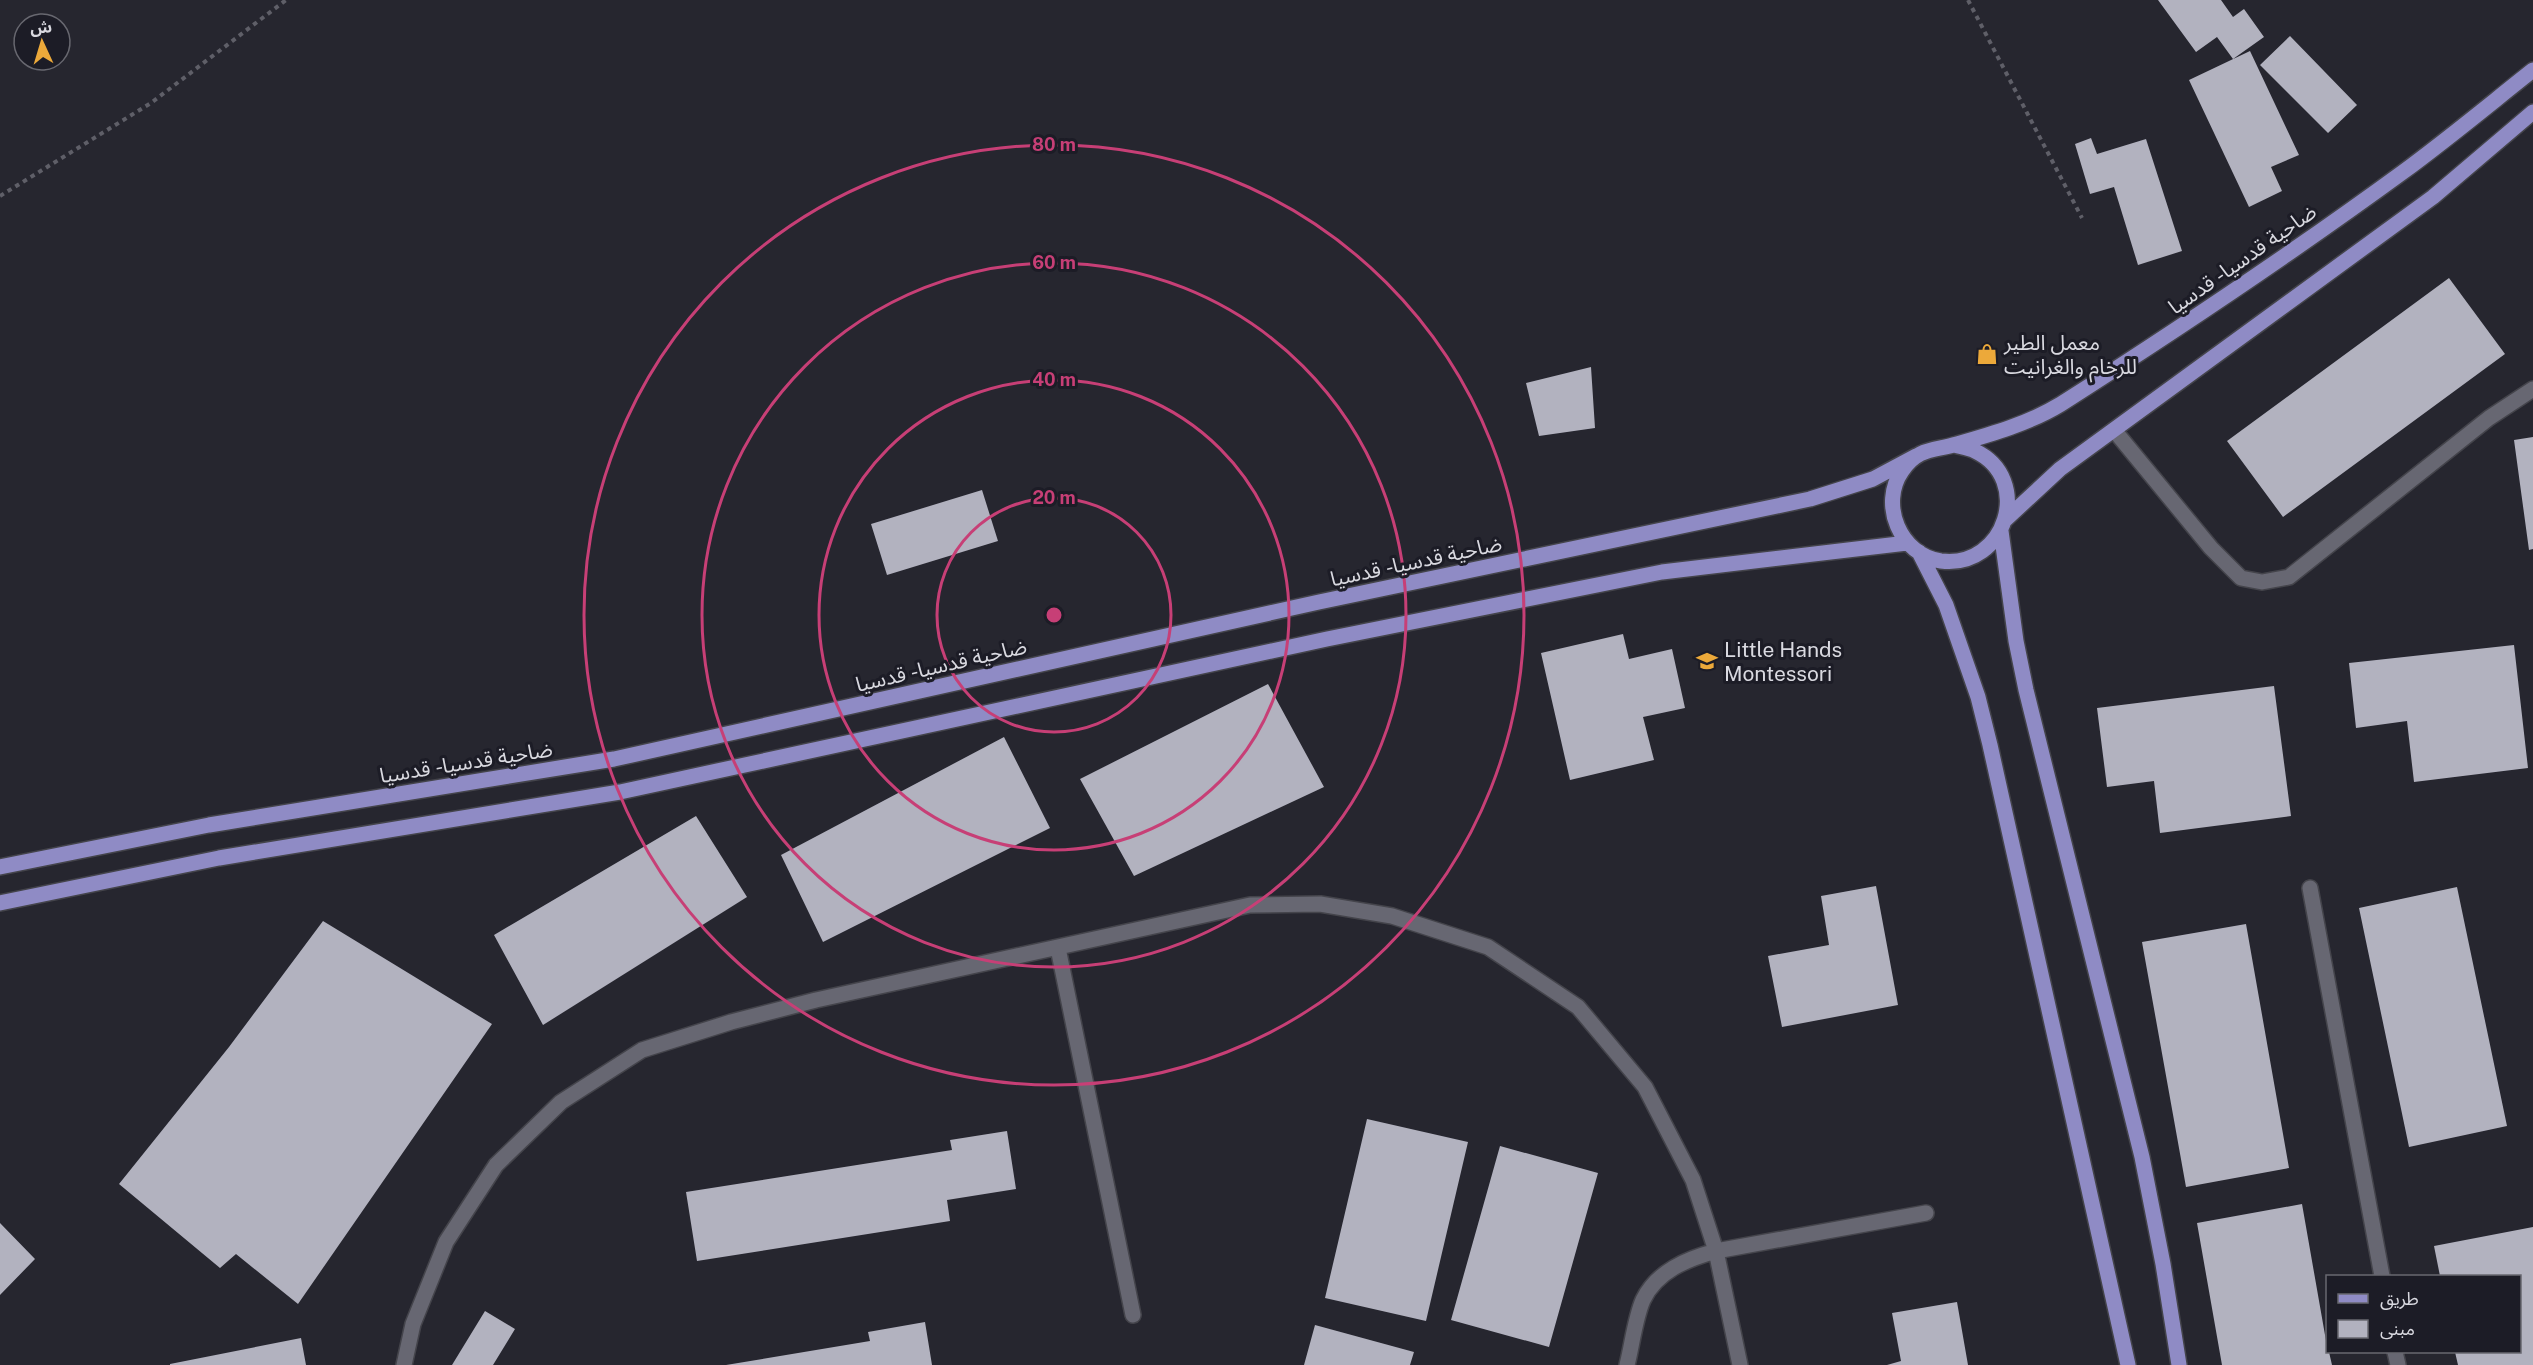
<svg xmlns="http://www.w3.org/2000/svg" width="2533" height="1365" font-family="'Public Sans','Noto Sans Arabic',sans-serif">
<rect width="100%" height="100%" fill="#26262f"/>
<path fill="#b2b2bf" d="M 2158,0 L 2221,0 L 2233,17 L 2244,9 L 2264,37 L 2233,59 L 2217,37 L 2196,52 Z
M 2290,36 L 2357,105 L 2328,133 L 2260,65 Z
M 2250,51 L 2299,155 L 2271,167 L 2282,191 L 2249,207 L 2189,80 Z
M 2091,138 L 2097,154 L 2146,139 L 2182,251 L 2138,265 L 2114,187 L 2090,194 L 2075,144 Z
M 2449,278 L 2505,354 L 2283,517 L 2227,441 Z
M 1591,367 L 1595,428 L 1539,436 L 1526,383 Z
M 2533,437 L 2533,549 L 2529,550 L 2514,440 Z
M 982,490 L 998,541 L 887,575 L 871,524 Z
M 1623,634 L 1629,659 L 1672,649 L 1685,708 L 1643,717 L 1654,760 L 1570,780 L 1541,653 Z
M 2514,645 L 2528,768 L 2414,782 L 2407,721 L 2356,728 L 2349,663 Z
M 1268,684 L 1324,787 L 1134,876 L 1080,779 Z
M 2274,686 L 2291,816 L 2160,833 L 2154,781 L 2107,787 L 2097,708 Z
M 1004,737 L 1050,828 L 823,942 L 781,855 Z
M 696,816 L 747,897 L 543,1025 L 494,935 Z
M 1876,886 L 1898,1005 L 1782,1027 L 1768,956 L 1829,945 L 1821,896 Z
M 2457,887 L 2507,1126 L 2409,1147 L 2359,908 Z
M 323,921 L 492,1024 L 298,1304 L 236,1254 L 220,1268 L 119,1184 L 229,1047 Z
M 2246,924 L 2289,1168 L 2186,1187 L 2142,942 Z
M 1367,1119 L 1468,1142 L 1426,1321 L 1325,1298 Z
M 1007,1131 L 1016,1189 L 947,1200 L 950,1221 L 697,1261 L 686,1192 L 952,1150 L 950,1140 Z
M 1500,1146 L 1598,1173 L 1549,1347 L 1451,1320 Z
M 2302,1204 L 2328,1352 L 2329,1352 L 2332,1365 L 2222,1365 L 2197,1223 Z
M 0,1223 L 35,1259 L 0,1295 Z
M 2533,1227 L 2533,1365 L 2458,1365 L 2455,1352 L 2520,1352 L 2520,1276 L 2440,1276 L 2434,1246 Z
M 1957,1302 L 1968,1365 L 1887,1365 L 1901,1361 L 1892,1313 Z
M 485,1311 L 515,1329 L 493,1365 L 452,1365 Z
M 925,1322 L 932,1365 L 726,1365 L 870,1341 L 868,1332 Z
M 1315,1325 L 1414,1352 L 1410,1365 L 1304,1365 Z
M 301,1338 L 306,1365 L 170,1365 L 170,1364 Z"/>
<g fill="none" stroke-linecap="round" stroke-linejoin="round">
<defs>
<path id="minor" d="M 2114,430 L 2211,548 L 2241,578 L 2262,582 L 2289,577 L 2489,418 L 2533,389
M 2310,888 L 2382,1276
M 1058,948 L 1133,1315
M 2395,1352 L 2398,1365
M 404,1365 L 413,1324 L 446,1242 L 496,1165 L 561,1102 L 642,1050 L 731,1022 L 816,1000 L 1250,905 L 1320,904 L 1392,916 L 1488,947 L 1578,1007 L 1645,1087 L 1693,1180 L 1716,1251 L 1740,1365
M 1627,1365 C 1632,1346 1635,1318 1643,1300 C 1657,1271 1687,1259 1716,1251 L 1926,1213"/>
<path id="major" d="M 1954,445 C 1961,447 1969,448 1975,451 C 2034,479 2006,569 1941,561 C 1900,555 1879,504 1902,471 C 1918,447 1935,451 1957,444 C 1992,434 2030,423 2061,404 C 2177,330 2292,253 2403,172 C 2448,139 2490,104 2533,70
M 2005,520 L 2060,469 L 2433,197 L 2533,112
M 2001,531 L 2016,641 L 2026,690 L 2142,1157 L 2163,1264 L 2179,1365
M 1919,552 L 1946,605 L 1978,697 L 1990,745 L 2128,1365
M 0,867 L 209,825 L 614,759 L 1319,602 L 1810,499 L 1873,479 L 1916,456
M 0,903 L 219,858 L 620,792 L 1327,639 L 1662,572 L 1907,543"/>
</defs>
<use href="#minor" stroke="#44444b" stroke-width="18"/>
<use href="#major" stroke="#44444b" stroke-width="18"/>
<path stroke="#5f5f68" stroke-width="4" stroke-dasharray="4.5 4.5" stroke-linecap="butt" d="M 1968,0 L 2082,218
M 0,196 L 151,103 L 286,0"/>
<use href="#minor" stroke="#676772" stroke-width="15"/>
<use href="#major" stroke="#8f8bc5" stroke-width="15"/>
</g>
<g fill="none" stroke="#c73f76" stroke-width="3">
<circle cx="1054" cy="615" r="117"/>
<circle cx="1054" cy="615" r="235"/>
<circle cx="1054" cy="615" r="352"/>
<circle cx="1054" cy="615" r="470"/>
</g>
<defs>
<symbol id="shop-bare" viewBox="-9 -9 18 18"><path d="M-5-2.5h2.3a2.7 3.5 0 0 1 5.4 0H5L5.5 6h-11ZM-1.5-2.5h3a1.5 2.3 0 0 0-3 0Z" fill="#eca93a" stroke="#1c1c26" stroke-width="2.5" paint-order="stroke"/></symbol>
<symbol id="school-bare" viewBox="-9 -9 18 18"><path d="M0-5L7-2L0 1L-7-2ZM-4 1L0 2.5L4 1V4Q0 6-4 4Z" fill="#eca93a" stroke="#1c1c26" stroke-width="2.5" paint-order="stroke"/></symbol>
</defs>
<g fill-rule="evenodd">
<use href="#shop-bare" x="1972" y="339" width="30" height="30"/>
<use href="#school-bare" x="1692" y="646" width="30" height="30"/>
</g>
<g text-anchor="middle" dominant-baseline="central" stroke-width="6" stroke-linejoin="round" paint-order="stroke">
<g font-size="21" fill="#d9d9e0" stroke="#1c1c26">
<text transform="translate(2242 259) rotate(-35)">ضاحية قدسيا - قدسيا</text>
<text transform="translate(1416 561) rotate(-12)">ضاحية قدسيا - قدسيا</text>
<text transform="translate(941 665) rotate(-13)">ضاحية قدسيا - قدسيا</text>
<text transform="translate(466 762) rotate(-9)">ضاحية قدسيا - قدسيا</text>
</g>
<g font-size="21" fill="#d9d9e0" stroke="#1c1c26" text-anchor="start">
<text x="2004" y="342">معمل الطير<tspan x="2004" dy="24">للرخام والغرانيت</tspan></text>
<text x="1724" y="649">Little Hands<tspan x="1724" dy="24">Montessori</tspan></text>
</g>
</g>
<circle cx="1054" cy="615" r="9" fill="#c73f76" stroke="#1c1c26" stroke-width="3"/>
<g font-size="18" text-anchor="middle" font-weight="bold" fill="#c73f76" stroke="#1c1c26" stroke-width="6" stroke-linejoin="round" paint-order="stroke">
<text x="1054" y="151">80 m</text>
<text x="1054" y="269">60 m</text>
<text x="1054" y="386">40 m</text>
<text x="1054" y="504">20 m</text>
</g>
<rect x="2326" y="1275" width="195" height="78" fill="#1c1c26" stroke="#686870" stroke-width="1.5"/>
<rect x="2338" y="1294" width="30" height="9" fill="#8f8bc5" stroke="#686870" stroke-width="1.5"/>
<text x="2380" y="1305" font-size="18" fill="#d9d9e0">طريق</text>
<rect x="2338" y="1320" width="30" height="18" fill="#b2b2bf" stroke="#686870" stroke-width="1.5"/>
<text x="2380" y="1335" font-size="18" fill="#d9d9e0">مبنى</text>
<g transform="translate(42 42) rotate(356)"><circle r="28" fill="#1c1c26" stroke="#686870" stroke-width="1.5"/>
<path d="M0-4.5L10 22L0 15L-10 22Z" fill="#eca93a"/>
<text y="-9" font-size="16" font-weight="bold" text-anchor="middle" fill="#d9d9e0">ش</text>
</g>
</svg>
